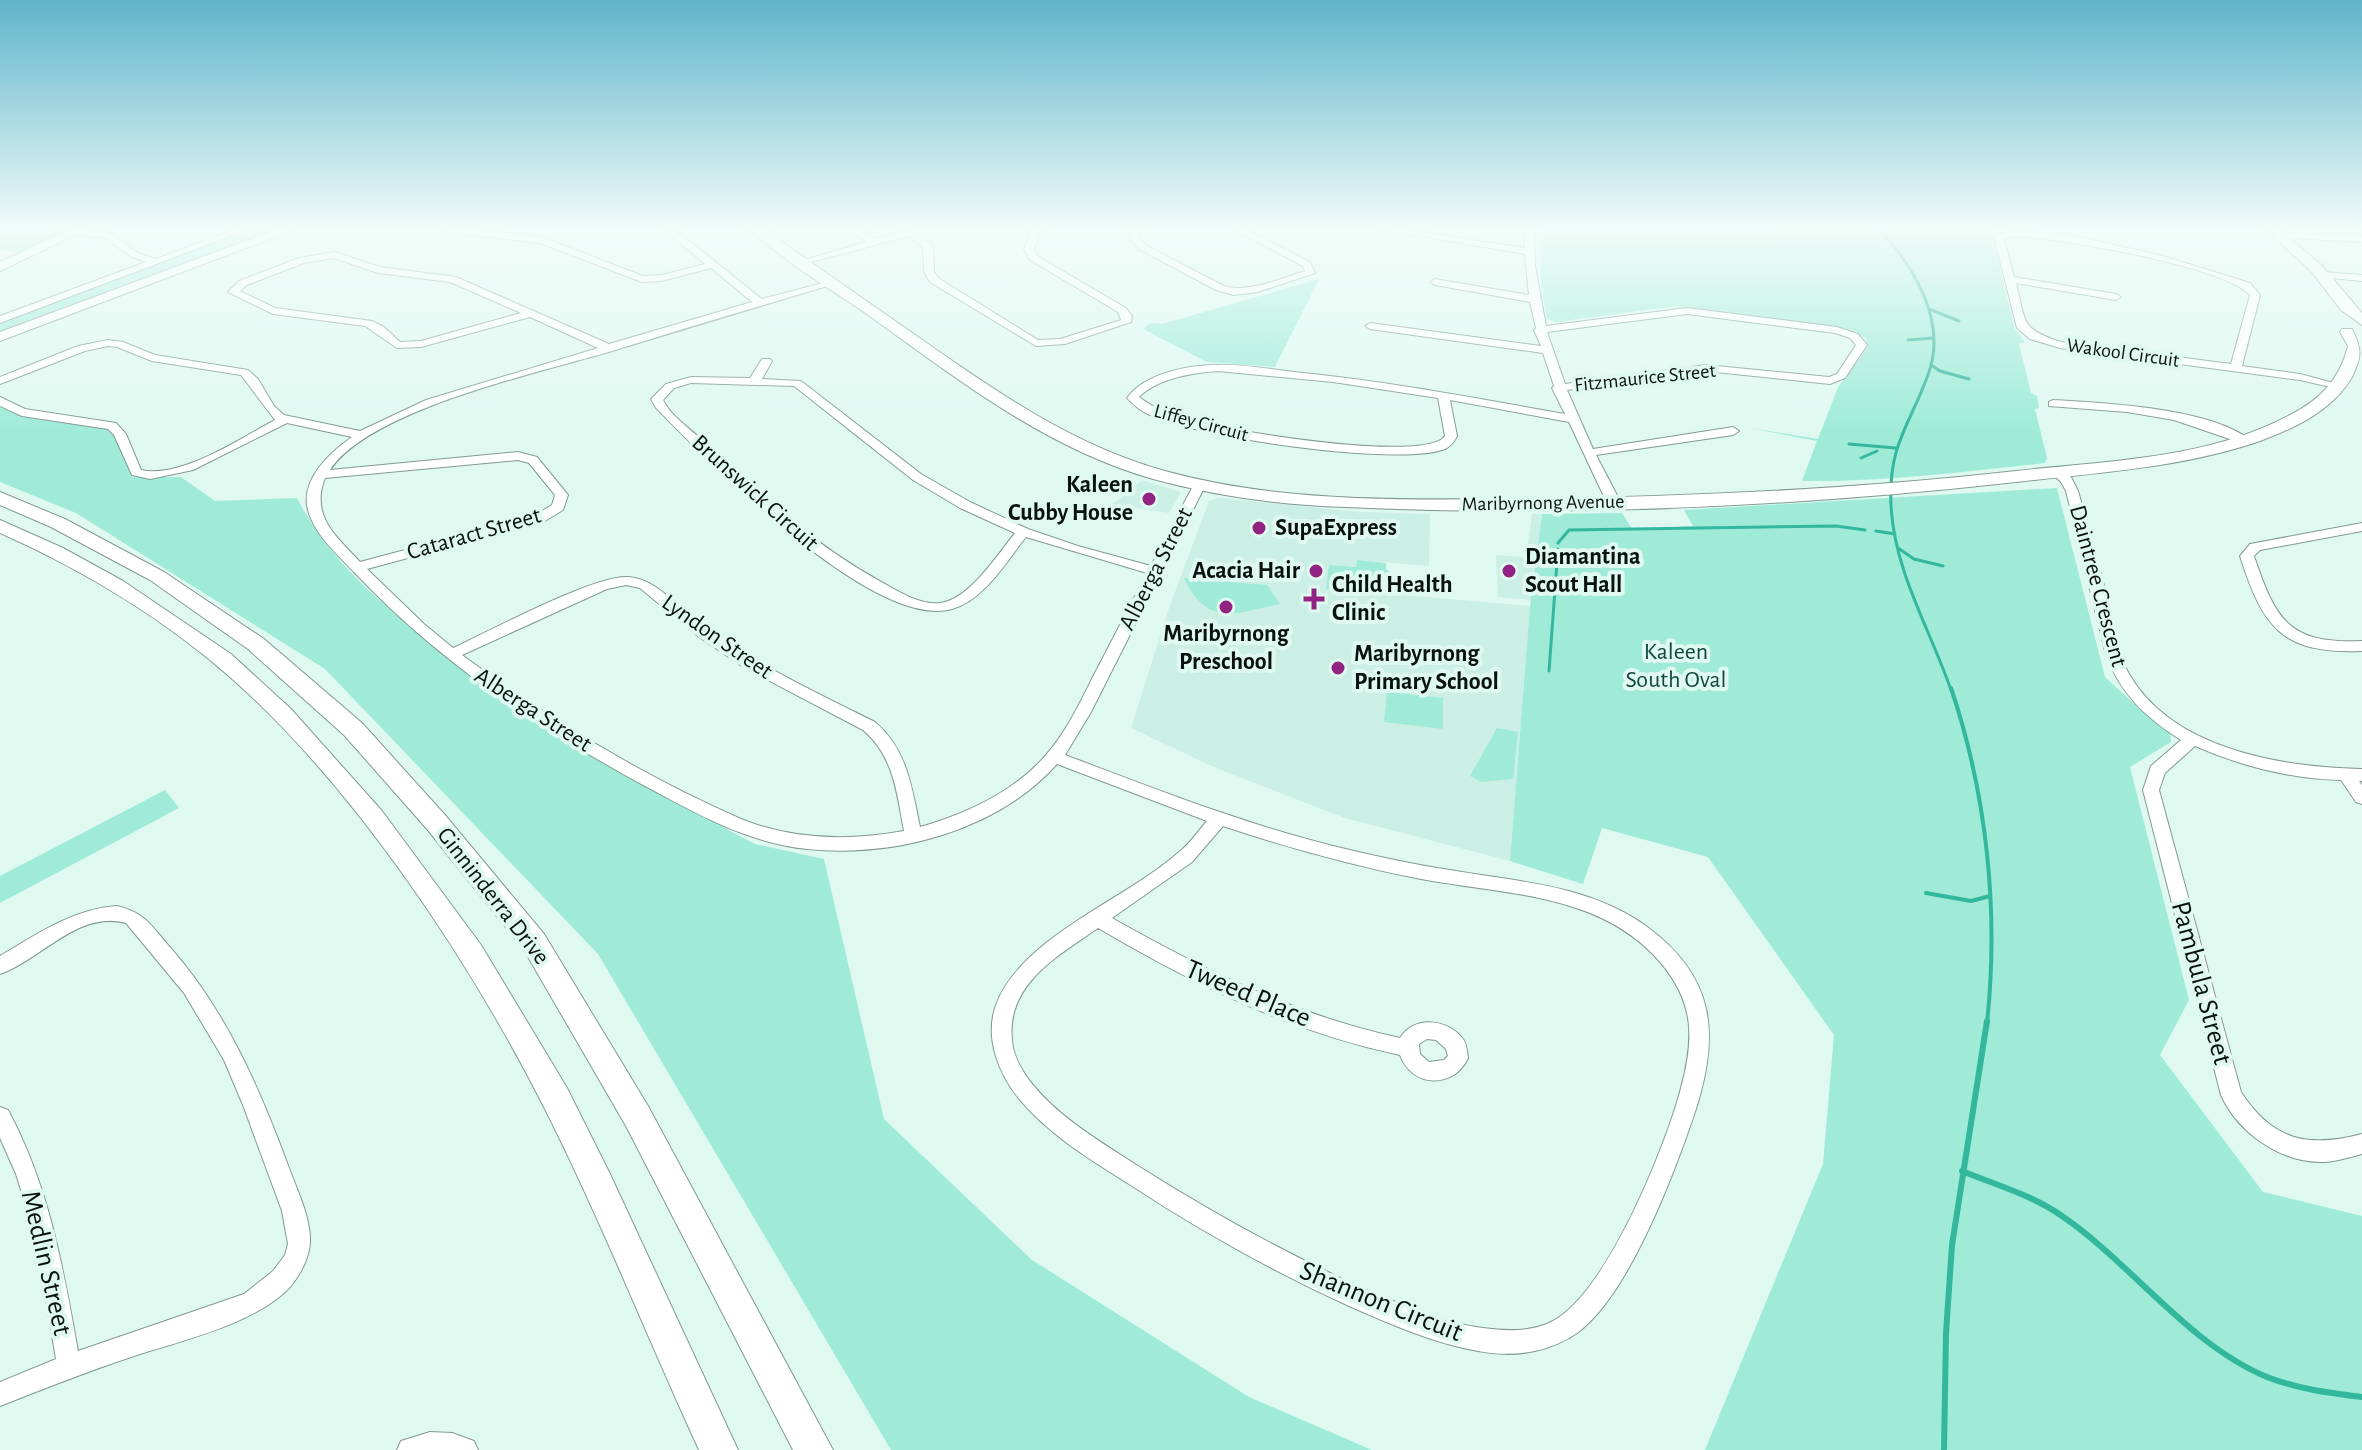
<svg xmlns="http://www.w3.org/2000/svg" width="2362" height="1450" font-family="'Alegreya Sans',sans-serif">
<rect width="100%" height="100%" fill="#dff9f1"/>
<path fill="#ccefe5" d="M 1142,480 L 1181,492 L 1169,513 L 1113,504 Z
M 1218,498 L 1361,512 L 1430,514 L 1429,566 L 1358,560 L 1357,567 L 1330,565 L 1326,588 L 1530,606 L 1510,861 L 1345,818 L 1216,768 L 1131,728 L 1169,608 L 1209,501 Z
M 1532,514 L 1542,514 L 1531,600 L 1498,597 L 1496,555 L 1526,557 Z"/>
<path fill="#9febd7" d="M 0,229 L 77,229 L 21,252 L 0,250 Z
M 283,229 L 0,334 L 0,324 L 247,230 Z
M 1540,229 L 1993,229 L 1992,236 L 2015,329 L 2025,342 L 2019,344 L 2031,393 L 2037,396 L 2039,408 L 2035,409 L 2047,458 L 2045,463 C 1964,472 1883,482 1802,481 L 1817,441 L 1750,428 L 1818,439 L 1838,387 L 1868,347 L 1866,338 L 1844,328 L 1677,306 L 1556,322 L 1547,319 L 1541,282 Z
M 1319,279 L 1275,367 L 1207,362 L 1143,329 L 1150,323 L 1162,324 Z
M 0,406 L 100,425 L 113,433 L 132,477 L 181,477 L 215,501 L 297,498 C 349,599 456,658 548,716 C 609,754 669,793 730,831 L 755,844 L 824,859 L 884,1119 L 1032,1260 L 1249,1397 L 1372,1450 L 891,1450 L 598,954 L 325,669 L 76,513 L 0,482 Z
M 2057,488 L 2105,677 L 2142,711 L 2170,731 L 2171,742 L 2130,767 L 2189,1000 L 2160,1055 L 2263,1192 L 2362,1216 L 2362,1450 L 1705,1450 L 1823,1164 L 1834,1035 L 1708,857 L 1602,828 L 1583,884 L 1510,861 L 1530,606 L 1542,514 L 1622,513 L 1632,529 L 1693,526 L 1684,510 Z
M 1357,560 L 1386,563 L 1386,569 L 1391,573 L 1390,594 L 1326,589 L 1329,565 L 1356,567 Z
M 1184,578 L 1267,585 L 1280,604 C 1235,614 1207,627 1184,578 Z
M 1387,692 L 1443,698 L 1443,729 L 1384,722 Z
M 1497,728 L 1518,732 L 1513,779 L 1481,782 L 1470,776 Z
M 165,790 L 179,808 L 0,903 L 0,876 Z"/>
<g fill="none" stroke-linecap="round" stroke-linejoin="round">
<path stroke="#33b79d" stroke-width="3" d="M 1879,229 C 1913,266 1947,319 1929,372 C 1911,424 1888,443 1891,505 C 1894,571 1930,629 1951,690
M 1929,309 L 1959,321
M 1908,340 L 1933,338
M 1931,365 L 1940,371 L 1969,379
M 1849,444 L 1896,448
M 1861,458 L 1877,451
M 1876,531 L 1895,534
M 1558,543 L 1569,530 L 1836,526 L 1865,530
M 1898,548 L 1914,559 L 1943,566
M 1549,671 L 1558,549"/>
<path stroke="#33b79d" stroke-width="4" d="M 1951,688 C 1987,795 1999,911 1987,1023
M 1926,893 L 1971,901 L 1990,896"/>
<path stroke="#33b79d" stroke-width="6" d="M 1962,1171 C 1996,1185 2032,1195 2062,1216 C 2131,1263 2189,1345 2267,1377 C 2298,1389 2329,1393 2362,1397
M 1944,1450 L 1946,1333 L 1952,1245 L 1987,1021"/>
<defs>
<path id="street" d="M 77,229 L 111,233 L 138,253 L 156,259 L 235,229 L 249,229 L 0,323 L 0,316 L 146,262 L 132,257 L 105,238 L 74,234 L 74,230 Z
M 441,229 L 472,229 L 542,237 L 643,276 L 662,275 L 705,264 L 663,229 L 674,229 L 762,299 L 834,280 L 834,284 C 760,306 686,328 612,351 C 542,372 370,409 330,470 L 518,452 L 537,457 L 568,495 L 563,510 L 545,521 L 367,569 L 424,624 L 453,648 C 488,632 596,574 628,577 C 652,579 667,596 685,611 C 742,658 809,689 875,722 C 907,749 912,788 920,827 C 966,814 1014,792 1046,755 C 1068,730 1081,700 1096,671 C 1113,638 1130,606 1147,573 L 1026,537 C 1006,562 984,600 952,609 C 874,631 709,462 656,408 L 651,399 L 666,384 L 691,377 L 750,378 L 762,359 L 770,359 L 772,361 L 762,379 L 801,381 L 921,474 L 970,502 L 1028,529 L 1078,546 L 1151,566 L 1194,484 L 1200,480 L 1205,481 L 1206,484 L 1091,712 L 1065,755 C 1153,788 1241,823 1333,846 C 1374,856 1415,865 1456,871 C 1522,882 1590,886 1646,926 C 1716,977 1720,1035 1695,1112 C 1675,1171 1625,1308 1569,1338 C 1541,1354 1509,1357 1478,1351 C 1433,1343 1390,1324 1349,1306 C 1272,1271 1199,1230 1129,1184 C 1091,1160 1051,1136 1021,1101 C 999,1075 984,1038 996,1005 C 1021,937 1127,899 1179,852 C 1190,844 1198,831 1207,821 L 1057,764 C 997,831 894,858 807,849 C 748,843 697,814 645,786 C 538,728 438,661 354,572 C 338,555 314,534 308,510 C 300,480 330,452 352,437 L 287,423 L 193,470 L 150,479 L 132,475 L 114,435 L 108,429 L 22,416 L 0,406 L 0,397 L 25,409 L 116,423 L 126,434 L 141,470 C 181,479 241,438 275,420 L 241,375 L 152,361 L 117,347 L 108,346 L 85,351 L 0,384 L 0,377 L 78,346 L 108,340 L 123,342 L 155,355 L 248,370 L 258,379 L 274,406 L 284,415 L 360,431 L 426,400 L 598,348 L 530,317 L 421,347 L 397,348 L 365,326 L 273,314 L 228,292 L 239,281 L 299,258 L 335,252 L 380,267 L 456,277 L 609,344 L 752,302 L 711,268 L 662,281 L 642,282 L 540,243 L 446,232 ZM 334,258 L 378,273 L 450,282 L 521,313 L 421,341 L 400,342 L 384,327 L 372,321 L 275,308 L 240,291 L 247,285 L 304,263 ZM 691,383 L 794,386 L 913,480 L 960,508 L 1015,533 C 998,554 969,600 940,603 C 919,605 900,592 883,583 C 814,545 757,494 701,439 C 689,428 670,415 663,400 L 674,388 ZM 518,460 L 529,463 L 555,495 L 552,505 L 535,515 L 360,562 C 336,536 310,516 325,478 ZM 626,585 L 640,588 L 699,637 L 745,668 L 863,730 C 894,756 897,794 904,831 C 849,841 793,840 741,819 C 643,776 549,719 462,655 L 607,589 ZM 1223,826 C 1286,847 1350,865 1416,878 C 1501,895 1600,891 1661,963 C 1695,1004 1694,1039 1681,1088 C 1666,1146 1605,1298 1549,1323 C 1529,1332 1504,1331 1483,1328 C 1443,1323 1402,1305 1365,1289 C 1286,1254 1211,1212 1138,1166 C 1101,1142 1061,1119 1033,1085 C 1023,1073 1013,1056 1012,1040 C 1006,984 1058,956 1098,928 C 1193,984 1291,1032 1400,1055 C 1412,1088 1454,1089 1468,1058 C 1467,1052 1467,1044 1463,1039 C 1448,1019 1414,1015 1400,1038 C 1297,1016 1204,970 1112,918 L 1192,862 ZM 1427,1039 L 1436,1040 L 1446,1049 L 1448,1056 L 1444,1060 L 1429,1062 L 1420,1054 L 1419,1044 Z
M 848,229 L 860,229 L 877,239 L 914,229 L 925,229 L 924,232 L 918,234 L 933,246 L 934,272 L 938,278 L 1038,340 L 1060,339 L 1121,320 L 1118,312 L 1030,260 L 1024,249 L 1032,229 L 1042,229 L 1034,249 L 1037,256 L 1126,308 L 1132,316 L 1131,322 L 1065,344 L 1036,346 L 930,282 L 924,272 L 923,247 L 909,236 L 800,265 L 800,261 L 867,242 Z
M 1130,229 L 1140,229 L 1140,239 L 1145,245 L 1224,286 C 1250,293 1279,279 1305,271 L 1303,266 L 1233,229 L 1245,229 L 1310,262 L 1315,273 L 1258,292 L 1234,295 L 1216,290 L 1139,249 L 1130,239 Z
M 1378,229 L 1402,229 L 1525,248 L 1524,229 L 1534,229 L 1535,266 L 1546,326 L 1687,308 L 1837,327 L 1858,334 L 1867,345 L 1845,378 L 1830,384 L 1706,371 L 1567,390 L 1593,449 L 1733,427 L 1739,431 L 1733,435 L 1596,455 L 1621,503 L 1614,507 L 1607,503 L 1569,422 L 1450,400 L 1457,436 C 1454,442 1451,446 1445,449 C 1398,467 1191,437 1146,413 C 1139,410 1132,403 1127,398 C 1144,374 1187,365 1216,365 C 1242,364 1269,369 1294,372 C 1386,381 1475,398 1565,414 L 1552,388 L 1554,386 L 1543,353 L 1370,329 L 1365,326 L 1370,323 L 1541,346 L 1534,330 L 1536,328 L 1530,302 L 1435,285 L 1430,282 L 1435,279 L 1529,295 L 1525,254 ZM 1687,314 L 1835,333 L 1850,338 L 1856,345 L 1837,374 L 1829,377 L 1706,365 L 1565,384 L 1547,332 ZM 1218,371 L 1333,382 L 1438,398 L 1445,436 C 1425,464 1226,430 1190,420 C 1171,415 1155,409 1139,397 C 1158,378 1192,373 1218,371 Z
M 2015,230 L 2079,237 L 2163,256 L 2250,283 L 2260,295 L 2242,366 L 2300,374 L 2345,386 L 2339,389 L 2300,380 L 2060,348 L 2030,339 L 2017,328 L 1994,237 ZM 2015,236 C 2059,238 2223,266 2250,295 L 2231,364 L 2061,342 C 2020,329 2026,322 2016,283 L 2116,300 L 2121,297 L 2116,294 L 2014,277 L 2004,239 Z
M 2278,232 L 2362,236 L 2362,242 L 2275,237 L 2275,233 Z
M 2323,272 L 2362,275 L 2362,281 L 2319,277 L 2319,273 Z
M 2053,400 C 2104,403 2211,408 2250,440 L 2244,444 L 2174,420 L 2127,412 L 2049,406 L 2049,402 Z
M 2056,468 L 2071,477 L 2078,491 C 2089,530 2100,570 2110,609 C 2115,630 2118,655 2129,674 C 2173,750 2282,767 2362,769 L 2362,781 L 2359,781 L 2362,785 L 2362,804 L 2356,802 L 2341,780 C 2291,779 2241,766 2195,746 L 2165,773 L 2159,790 L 2241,1092 C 2273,1141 2308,1148 2362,1134 L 2362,1154 C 2350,1157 2338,1161 2325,1162 C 2282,1164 2238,1133 2221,1095 L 2143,790 L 2151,766 L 2181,740 C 2146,718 2118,692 2105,651 L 2066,491 L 2061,482 L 2050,472 Z
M 2362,523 L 2362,531 L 2260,550 L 2254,556 C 2276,621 2289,644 2362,641 L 2362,651 C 2282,654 2263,628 2240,556 L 2250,544 Z
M 117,906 C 145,913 150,924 168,945 C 226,1010 259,1087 289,1168 C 297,1190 309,1214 310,1237 C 311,1255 301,1274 290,1287 C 256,1324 179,1341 131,1357 C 86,1372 43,1389 0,1406 L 0,1382 L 56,1359 L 41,1270 L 26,1206 L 16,1174 L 0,1138 L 0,1107 L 8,1110 C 49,1186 63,1267 78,1351 L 244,1294 L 273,1271 L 285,1255 L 288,1244 L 282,1211 L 243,1105 L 224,1060 L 184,993 L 126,923 C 78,910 41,960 0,974 L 0,956 C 37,934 73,909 117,906 Z
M 430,1432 L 452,1433 L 474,1441 L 478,1450 L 397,1450 L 401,1441 Z"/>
<path id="secondary" d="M 71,229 L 88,229 L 0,271 L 0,262 Z
M 278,229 L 296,229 L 0,341 L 0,332 Z
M 750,229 L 764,229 C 813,264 862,298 911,332 C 991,388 1070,445 1165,471 C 1277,502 1397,500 1513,499 C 1681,497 1849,490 2016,471 C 2107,461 2208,459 2290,415 C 2320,400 2340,379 2348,346 L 2340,332 L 2342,329 L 2352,329 C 2362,349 2362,356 2352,377 C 2332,411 2295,428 2260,441 C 2179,469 2091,473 2007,483 C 1789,507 1565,517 1345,507 C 1281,505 1215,496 1153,479 C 1044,448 955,377 864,312 C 826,286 783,261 750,229 Z
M 2265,229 L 2279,229 L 2321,265 L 2362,313 L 2362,325 L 2341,310 L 2311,271 Z"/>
<path id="primary" d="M 0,492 L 65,519 L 164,572 L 264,639 L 362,723 L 445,815 L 544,934 L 648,1106 L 833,1450 L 793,1450 L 626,1126 L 524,950 L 427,829 L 344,735 L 248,649 L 150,580 L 51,527 L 0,505 Z
M 0,520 L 63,548 L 123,581 L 231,654 L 291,709 L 382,811 L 481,945 L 567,1088 L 610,1174 L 738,1450 L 699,1450 C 647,1337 601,1220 545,1109 C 470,961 355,787 230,677 C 163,618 81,569 0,533 Z"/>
</defs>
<use href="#street" stroke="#819992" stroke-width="2"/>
<use href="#secondary" stroke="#819992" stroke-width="2"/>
<use href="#primary" stroke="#819992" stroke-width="2"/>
<use href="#street" fill="#fff" fill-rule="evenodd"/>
<use href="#secondary" fill="#fff" fill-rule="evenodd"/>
<use href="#primary" fill="#fff" fill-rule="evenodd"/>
</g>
<linearGradient id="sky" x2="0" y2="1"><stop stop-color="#5fb5ca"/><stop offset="0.53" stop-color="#f1fcf9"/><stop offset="1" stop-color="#f1fcf9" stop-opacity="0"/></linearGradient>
<rect width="2362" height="432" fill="url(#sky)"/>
<g fill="#932383" stroke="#dff9f1" stroke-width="3">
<circle cx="1149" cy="499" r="8"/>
<circle cx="1259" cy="528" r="8"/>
<circle cx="1316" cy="571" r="8"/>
<circle cx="1509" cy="571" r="8"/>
<path d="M1310 587h8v8h8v8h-8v8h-8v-8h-8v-8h8z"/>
<circle cx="1226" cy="607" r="8"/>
<circle cx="1338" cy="668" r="8"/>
</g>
<g text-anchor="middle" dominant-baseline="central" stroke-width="8" stroke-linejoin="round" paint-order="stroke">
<g font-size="20" fill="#091210" stroke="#dff9f1">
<text transform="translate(2123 353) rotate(8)">Wakool Circuit</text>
<text transform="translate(1645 378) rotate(-6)">Fitzmaurice Street</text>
<text transform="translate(1201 423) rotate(15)">Liffey Circuit</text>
<text transform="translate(1543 503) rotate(-1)">Maribyrnong Avenue</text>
</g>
<g font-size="24" font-weight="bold" fill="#091210" stroke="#dff9f1" text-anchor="start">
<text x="1133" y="485" text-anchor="end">Kaleen<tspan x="1133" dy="28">Cubby House</tspan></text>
<text x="1275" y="528">SupaExpress</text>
<text x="1525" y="557">Diamantina<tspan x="1525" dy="28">Scout Hall</tspan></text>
<text x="1300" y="571" text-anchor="end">Acacia Hair</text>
<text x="1332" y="585">Child Health<tspan x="1332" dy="28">Clinic</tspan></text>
<text x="1226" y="634" text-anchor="middle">Maribyrnong<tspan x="1226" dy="28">Preschool</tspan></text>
<text x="1354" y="654">Maribyrnong<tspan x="1354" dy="28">Primary School</tspan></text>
</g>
<g font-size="24" fill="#091210" stroke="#dff9f1">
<text transform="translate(755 493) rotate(42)">Brunswick Circuit</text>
<text transform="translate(474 534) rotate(-16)">Cataract Street</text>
<text transform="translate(1156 569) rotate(-63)">Alberga Street</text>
<text transform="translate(2098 586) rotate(75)">Daintree Crescent</text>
<text transform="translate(717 637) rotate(35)">Lyndon Street</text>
<text transform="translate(533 710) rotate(33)">Alberga Street</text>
<text transform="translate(493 896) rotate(52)">Ginninderra Drive</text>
</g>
<g font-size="24" fill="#10473c" stroke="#dff9f1">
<text x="1676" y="652">Kaleen<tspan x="1676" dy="28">South Oval</tspan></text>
</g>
<g font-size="28" fill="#091210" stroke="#dff9f1">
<text transform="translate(2201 983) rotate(75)">Pambula Street</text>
<text transform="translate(1248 994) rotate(23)">Tweed Place</text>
<text transform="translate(46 1263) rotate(77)">Medlin Street</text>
<text transform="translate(1381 1302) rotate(22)">Shannon Circuit</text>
</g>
</g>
</svg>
